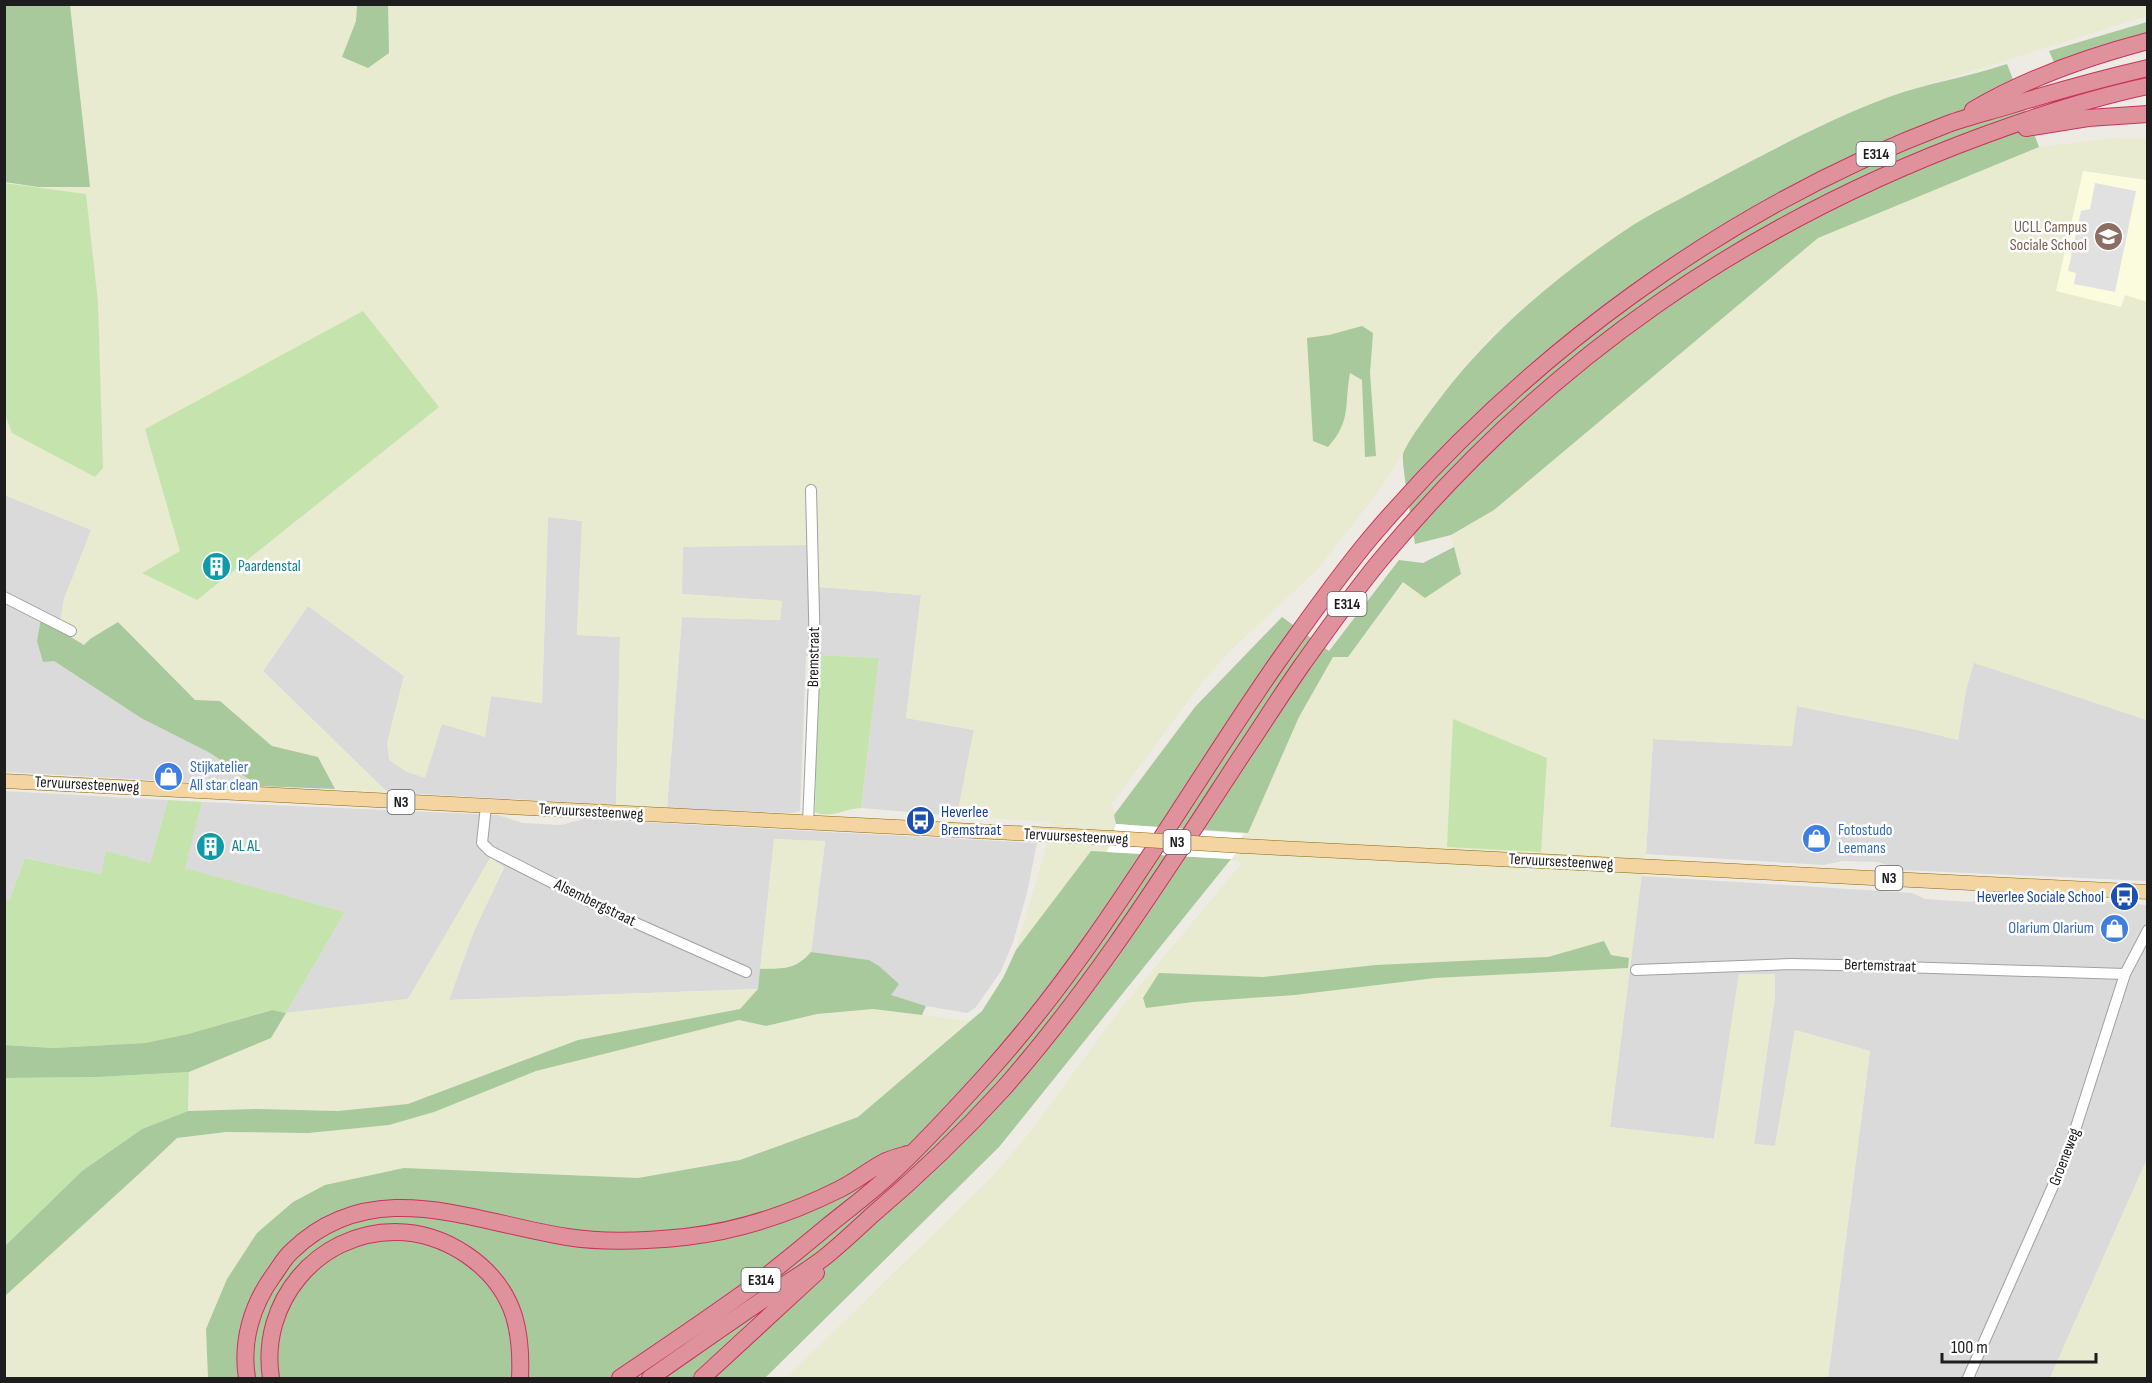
<svg xmlns="http://www.w3.org/2000/svg" width="2152" height="1383" font-family="'Sofia Sans Condensed',sans-serif">
<rect width="100%" height="100%" fill="#edebe4"/>
<path fill="#dbdada" d="M 4,495 L 92,530 L 64,599 L 54,661 L 141,718 L 210,753 L 259,786 L 5,772 Z
M 548,517 L 582,521 L 577,635 L 620,637 L 616,805 L 387,792 L 263,671 L 308,606 L 404,676 L 387,743 L 442,724 L 484,736 L 491,696 L 542,703 Z
M 809,545 L 808,586 L 921,595 L 906,718 L 974,730 L 957,816 L 861,808 L 879,658 L 815,655 L 806,656 L 800,811 L 792,813 L 667,808 L 682,617 L 780,620 L 782,601 L 681,594 L 683,546 Z
M 1973,662 L 2147,720 L 2147,881 L 1902,870 L 1878,862 L 1843,861 L 1823,865 L 1646,854 L 1653,739 L 1792,746 L 1796,706 L 1918,730 L 1958,740 L 1966,690 Z
M 4,791 L 168,800 L 150,863 L 107,852 L 101,874 L 26,858 L 10,900 L 5,898 Z
M 202,802 L 498,815 L 523,823 L 561,825 L 584,819 L 1037,843 L 1027,893 L 1013,942 L 1001,971 L 976,1007 L 967,1013 L 926,1006 L 890,995 L 869,960 L 811,952 L 825,842 L 774,839 L 758,989 L 449,1000 L 474,931 L 504,868 L 491,858 L 408,999 L 286,1013 L 345,912 L 184,868 Z
M 1641,876 L 1912,893 L 1925,899 L 1970,902 L 2009,894 L 2147,905 L 2147,1159 L 2050,1378 L 1828,1378 L 1870,1051 L 1795,1030 L 1775,1146 L 1754,1144 L 1775,996 L 1739,975 L 1714,1139 L 1610,1127 Z"/>
<path fill="#fbfcde" d="M 2083,170 L 2147,180 L 2147,302 L 2126,296 L 2121,307 L 2055,292 Z"/>
<path fill="#e8ebd0" d="M 5,5 L 2147,5 L 2147,16 L 1890,97 L 1834,119 L 1781,145 L 1635,225 L 1551,284 L 1492,336 L 1460,372 L 1430,411 L 1378,492 L 1317,570 L 1232,649 L 1203,681 L 1112,803 L 1116,824 L 1107,852 L 1091,851 L 1016,950 L 1046,848 L 1050,822 L 957,816 L 974,730 L 906,718 L 921,595 L 807,586 L 809,545 L 683,547 L 682,594 L 782,601 L 780,620 L 682,617 L 667,808 L 616,805 L 620,637 L 577,635 L 582,521 L 548,517 L 542,703 L 491,696 L 485,737 L 442,724 L 425,778 L 407,772 L 389,760 L 387,743 L 404,676 L 308,606 L 263,671 L 387,792 L 335,789 L 318,757 L 272,746 L 220,701 L 195,700 L 118,622 L 90,639 L 84,645 L 59,628 L 64,599 L 91,530 L 5,495 Z
M 2115,138 L 2147,139 L 2147,180 L 2083,171 L 2056,291 L 2121,307 L 2125,295 L 2147,302 L 2147,720 L 1974,663 L 1966,690 L 1958,740 L 1918,730 L 1797,706 L 1792,746 L 1653,739 L 1646,854 L 1643,866 L 1610,1127 L 1714,1139 L 1739,974 L 1775,974 L 1775,996 L 1754,1144 L 1775,1146 L 1795,1030 L 1870,1051 L 1828,1378 L 786,1378 L 991,1178 L 1030,1132 L 1123,1006 L 1241,864 L 1231,859 L 1242,846 L 1242,835 L 1248,833 L 1299,717 L 1333,657 L 1348,656 L 1404,582 L 1461,574 L 1451,535 L 1494,510 L 1818,238 L 2006,159 L 2039,147 Z
M 774,839 L 825,841 L 811,952 L 801,963 L 790,968 L 761,969 Z
M 490,858 L 504,867 L 474,931 L 449,1000 L 758,989 L 740,1009 L 578,1040 L 408,1104 L 338,1111 L 257,1109 L 188,1111 L 189,1072 L 271,1038 L 286,1013 L 408,999 Z
M 873,1009 L 969,1021 L 858,1117 L 739,1160 L 638,1178 L 490,1171 L 293,1202 L 257,1233 L 227,1279 L 207,1371 L 208,1378 L 5,1378 L 4,1296 L 140,1173 L 177,1138 L 226,1132 L 308,1133 L 389,1125 L 434,1112 L 536,1071 L 623,1046 L 739,1020 L 766,1026 L 817,1014 Z
M 2147,1159 L 2147,1378 L 2050,1378 Z"/>
<path fill="#c5e4ad" d="M 4,183 L 86,194 L 98,302 L 103,468 L 95,477 L 12,433 L 5,414 Z
M 363,311 L 439,407 L 197,600 L 142,573 L 180,551 L 145,429 Z
M 819,655 L 879,658 L 861,808 C 843,809 833,819 815,812 Z
M 1453,719 L 1547,758 L 1541,852 L 1447,847 Z
M 168,800 L 202,802 L 185,868 L 345,912 L 286,1013 L 271,1010 L 188,1034 L 145,1043 L 53,1048 L 5,1045 L 5,898 L 10,900 L 25,858 L 101,874 L 106,851 L 150,863 Z
M 189,1072 L 188,1111 L 142,1129 L 82,1171 L 5,1246 L 5,1078 L 98,1077 Z"/>
<path fill="#a7c99b" d="M 4,5 L 70,5 L 90,187 L 38,187 L 5,182 Z
M 357,5 L 388,5 L 389,53 L 368,68 L 342,57 L 356,21 Z
M 2147,22 L 2147,33 L 2054,62 L 2049,51 Z
M 2007,64 L 2039,147 L 1818,238 L 1494,510 L 1451,535 L 1415,544 C 1413,530 1401,461 1403,454 C 1409,438 1433,408 1444,393 C 1496,326 1562,272 1633,225 C 1661,208 1692,193 1721,177 C 1776,148 1830,119 1889,97 C 1928,83 1968,77 2007,64 Z
M 1362,326 L 1373,333 L 1370,373 L 1376,456 L 1365,457 L 1362,380 L 1350,373 C 1344,405 1352,420 1328,447 L 1313,441 L 1307,338 L 1329,335 Z
M 1454,547 L 1461,574 L 1425,598 L 1403,582 L 1348,657 L 1333,657 L 1299,717 L 1248,833 L 1116,824 L 1114,815 L 1195,707 L 1282,617 L 1329,651 L 1399,560 L 1423,563 Z
M 41,619 L 84,645 L 90,639 L 118,622 L 195,700 L 220,701 L 272,746 L 318,757 L 335,789 L 259,786 L 210,753 L 141,718 L 54,661 L 43,662 L 37,641 Z
M 1091,851 L 1231,859 L 999,1147 L 765,1378 L 208,1378 L 206,1329 L 227,1279 L 257,1233 L 293,1202 L 325,1185 L 404,1168 L 638,1178 L 740,1160 L 858,1117 L 982,1011 L 1003,978 L 1016,950 Z
M 1604,941 L 1611,955 L 1629,958 L 1628,968 L 1435,978 L 1295,995 L 1193,1002 L 1146,1008 L 1143,998 L 1159,973 L 1263,977 L 1376,965 L 1548,957 Z
M 811,952 L 869,960 L 879,966 L 899,984 L 891,995 L 926,1006 L 922,1015 L 873,1009 L 817,1014 L 766,1026 L 739,1020 L 536,1071 L 434,1112 L 389,1125 L 308,1133 L 226,1132 L 177,1138 L 140,1173 L 5,1296 L 5,1246 L 82,1171 L 142,1129 L 188,1111 L 257,1109 L 338,1111 L 408,1104 L 578,1040 L 740,1009 L 758,989 L 760,969 C 784,968 794,971 811,952 Z
M 272,1010 L 286,1013 L 271,1038 L 189,1072 L 98,1077 L 5,1078 L 5,1045 L 53,1048 L 145,1043 L 188,1034 Z"/>
<path fill="#e1e1e1" d="M 2095,183 L 2136,191 L 2115,292 L 2074,284 L 2076,273 L 2068,271 L 2081,211 L 2090,209 Z"/>
<path fill="#fff" d="M 1116,824 L 1246,834 L 1242,835 L 1242,846 L 1231,859 L 1107,852 Z"/>
<g fill="none" stroke-linecap="round" stroke-linejoin="round">
<defs>
<path id="minor" d="M 4,597 L 71,631
M 486,806 L 482,843 L 490,851 L 602,908 L 746,972
M 808,823 L 815,655 L 811,490
M 1636,970 L 1791,964 L 1839,965 L 2125,974
M 1968,1378 L 2068,1152 L 2125,974 L 2148,930"/>
<path id="major" d="M 4,781 L 1112,838
M 1242,846 L 2148,892"/>
<path id="highway" d="M 1973,110 C 2027,78 2087,57 2148,41
M 2026,128 L 2088,118 L 2148,114
M 247,1378 C 241,1342 252,1305 273,1276 C 279,1268 284,1258 292,1251 C 373,1173 472,1222 567,1237 C 605,1243 647,1241 685,1237 C 738,1231 792,1213 840,1189 C 856,1181 870,1169 886,1161 C 893,1158 901,1156 908,1154
M 271,1378 C 259,1303 317,1232 395,1232 C 445,1232 498,1266 514,1316 C 520,1336 521,1357 520,1378
M 620,1378 C 666,1347 712,1316 756,1284 C 781,1265 805,1245 829,1225 C 850,1208 873,1191 893,1172 C 925,1142 956,1108 986,1075 C 1100,949 1182,799 1279,660 C 1309,618 1339,575 1372,536 C 1527,354 1724,209 1948,124 C 1967,117 1988,112 2008,106 C 2054,92 2100,79 2148,68
M 650,1378 C 689,1351 727,1324 767,1297 C 786,1283 807,1271 825,1257 C 841,1244 856,1230 871,1216 C 918,1176 962,1134 1003,1089 C 1093,987 1166,871 1240,758 C 1261,727 1281,695 1302,665 C 1330,626 1357,587 1388,551 C 1550,359 1746,223 1982,136 C 2036,116 2091,98 2148,86
M 702,1378 L 816,1273"/>
</defs>
<use href="#minor" stroke="#a1a1a1" stroke-width="12"/>
<use href="#major" stroke="#8a670c" stroke-width="15"/>
<use href="#highway" stroke="#ca325e" stroke-width="18"/>
<use href="#minor" stroke="#fff" stroke-width="10"/>
<use href="#major" stroke="#f4d5a2" stroke-width="14"/>
<use href="#highway" stroke="#df919c" stroke-width="16"/>
<defs>
<path id="major-bridge" d="M 1112,838 L 1242,846"/>
</defs>
<use href="#major-bridge" stroke="#8a670c" stroke-width="15" stroke-linecap="butt"/>
<use href="#major-bridge" stroke="#f4d5a2" stroke-width="14"/>
</g>
<defs>
<symbol id="university-disc" viewBox="-11 -11 22 22"><circle r="9.5" fill="#8d6e63" stroke="#fff"/><path d="M0-5L7-2L0 1L-7-2ZM-4 1L0 2.5L4 1V4Q0 6-4 4Z" fill="#fff"/></symbol>
<symbol id="building-disc" viewBox="-11 -11 22 22"><circle r="9.5" fill="#0f9aa8" stroke="#fff"/><path d="M-4-6H4V6H1V3H-1V6H-4ZM-2.5-4.3h1.7v1.8h-1.7ZM.8-4.3h1.7v1.8H.8ZM-2.5-1h1.7V.8h-1.7ZM.8-1h1.7V.8H.8Z" fill="#fff"/></symbol>
<symbol id="shop-disc" viewBox="-11 -11 22 22"><circle r="9.5" fill="#3f7fe0" stroke="#fff"/><path d="M-5-2.5h2.3a2.7 3.5 0 0 1 5.4 0H5L5.5 6h-11ZM-1.5-2.5h3a1.5 2.3 0 0 0-3 0Z" fill="#fff"/></symbol>
<symbol id="bus-disc" viewBox="-11 -11 22 22"><circle r="9.5" fill="#1a4fb4" stroke="#fff"/><path d="M-5-6H5V4H4V6H2V4H-2V6H-4V4H-5ZM-3.5-4V0h7V-4ZM-3.5 1.2v1.5H-2V1.2ZM2 1.2v1.5H3.5V1.2Z" fill="#fff"/></symbol>
</defs>
<g fill-rule="evenodd">
<use href="#university-disc" x="2092" y="220" width="33" height="33"/>
<use href="#building-disc" x="200" y="550" width="33" height="33"/>
<use href="#shop-disc" x="152" y="760" width="33" height="33"/>
<use href="#bus-disc" x="904" y="804" width="33" height="33"/>
<use href="#shop-disc" x="1800" y="822" width="33" height="33"/>
<use href="#building-disc" x="194" y="830" width="33" height="33"/>
<use href="#bus-disc" x="2108" y="880" width="33" height="33"/>
<use href="#shop-disc" x="2098" y="912" width="33" height="33"/>
</g>
<g text-anchor="middle" dominant-baseline="central" stroke-width="5" stroke-linejoin="round" paint-order="stroke">
<g fill="#fff" stroke="#616161" stroke-width="1.5">
<rect x="1856.5" y="142" width="39" height="24" rx="4.5"/>
<rect x="1327.5" y="592" width="39" height="24" rx="4.5"/>
<rect x="387.5" y="790" width="27" height="24" rx="4.5"/>
<rect x="1163.5" y="830" width="27" height="24" rx="4.5"/>
<rect x="1875.5" y="866" width="27" height="24" rx="4.5"/>
<rect x="741.5" y="1268" width="39" height="24" rx="4.5"/>
</g>
<g font-size="15" font-weight="bold" fill="#1d1d1d">
<text x="1876" y="154">E314</text>
<text x="1347" y="604">E314</text>
<text x="401" y="802">N3</text>
<text x="1177" y="842">N3</text>
<text x="1889" y="878">N3</text>
<text x="761" y="1280">E314</text>
</g>
<g font-size="16" fill="#785e54" stroke="#fff" text-anchor="end">
<text x="2087" y="227">UCLL Campus<tspan x="2087" dy="18">Sociale School</tspan></text>
</g>
<g font-size="16" fill="#0d838f" stroke="#fff" text-anchor="start">
<text x="238" y="566">Paardenstal</text>
<text x="232" y="846">AL AL</text>
</g>
<g font-size="16" fill="#1d1d1d" stroke="#fff">
<text transform="translate(814 657) rotate(-89)">Bremstraat</text>
<text transform="translate(87 785) rotate(3)">Tervuursesteenweg</text>
<text transform="translate(591 812) rotate(3)">Tervuursesteenweg</text>
<text transform="translate(1076 837) rotate(3)">Tervuursesteenweg</text>
<text transform="translate(1561 862) rotate(3)">Tervuursesteenweg</text>
<text transform="translate(595 903) rotate(26)">Alsembergstraat</text>
<text transform="translate(1880 966) rotate(2)">Bertemstraat</text>
<text transform="translate(2065 1157) rotate(-69)">Groeneweg</text>
</g>
<g font-size="16" fill="#366cbe" stroke="#fff" text-anchor="start">
<text x="190" y="767">Stijkatelier<tspan x="190" dy="18">All star clean</tspan></text>
<text x="1838" y="830">Fotostudo<tspan x="1838" dy="18">Leemans</tspan></text>
<text x="2094" y="928" text-anchor="end">Olarium Olarium</text>
</g>
<g font-size="16" fill="#164399" stroke="#fff" text-anchor="start">
<text x="941" y="812">Heverlee<tspan x="941" dy="18">Bremstraat</tspan></text>
<text x="2104" y="897" text-anchor="end">Heverlee Sociale School</text>
</g>
</g>
<rect width="2152" height="1383" fill="none" stroke="#1d1d1d" stroke-width="12"/>
<path d="M1942 1353v9h154v-9" fill="none" stroke="#1d1d1d" stroke-width="3"/>
<text x="1951" y="1353" font-size="18" fill="#1d1d1d" stroke="#ffffff" stroke-width="4.5" paint-order="stroke">100 m</text>
</svg>
